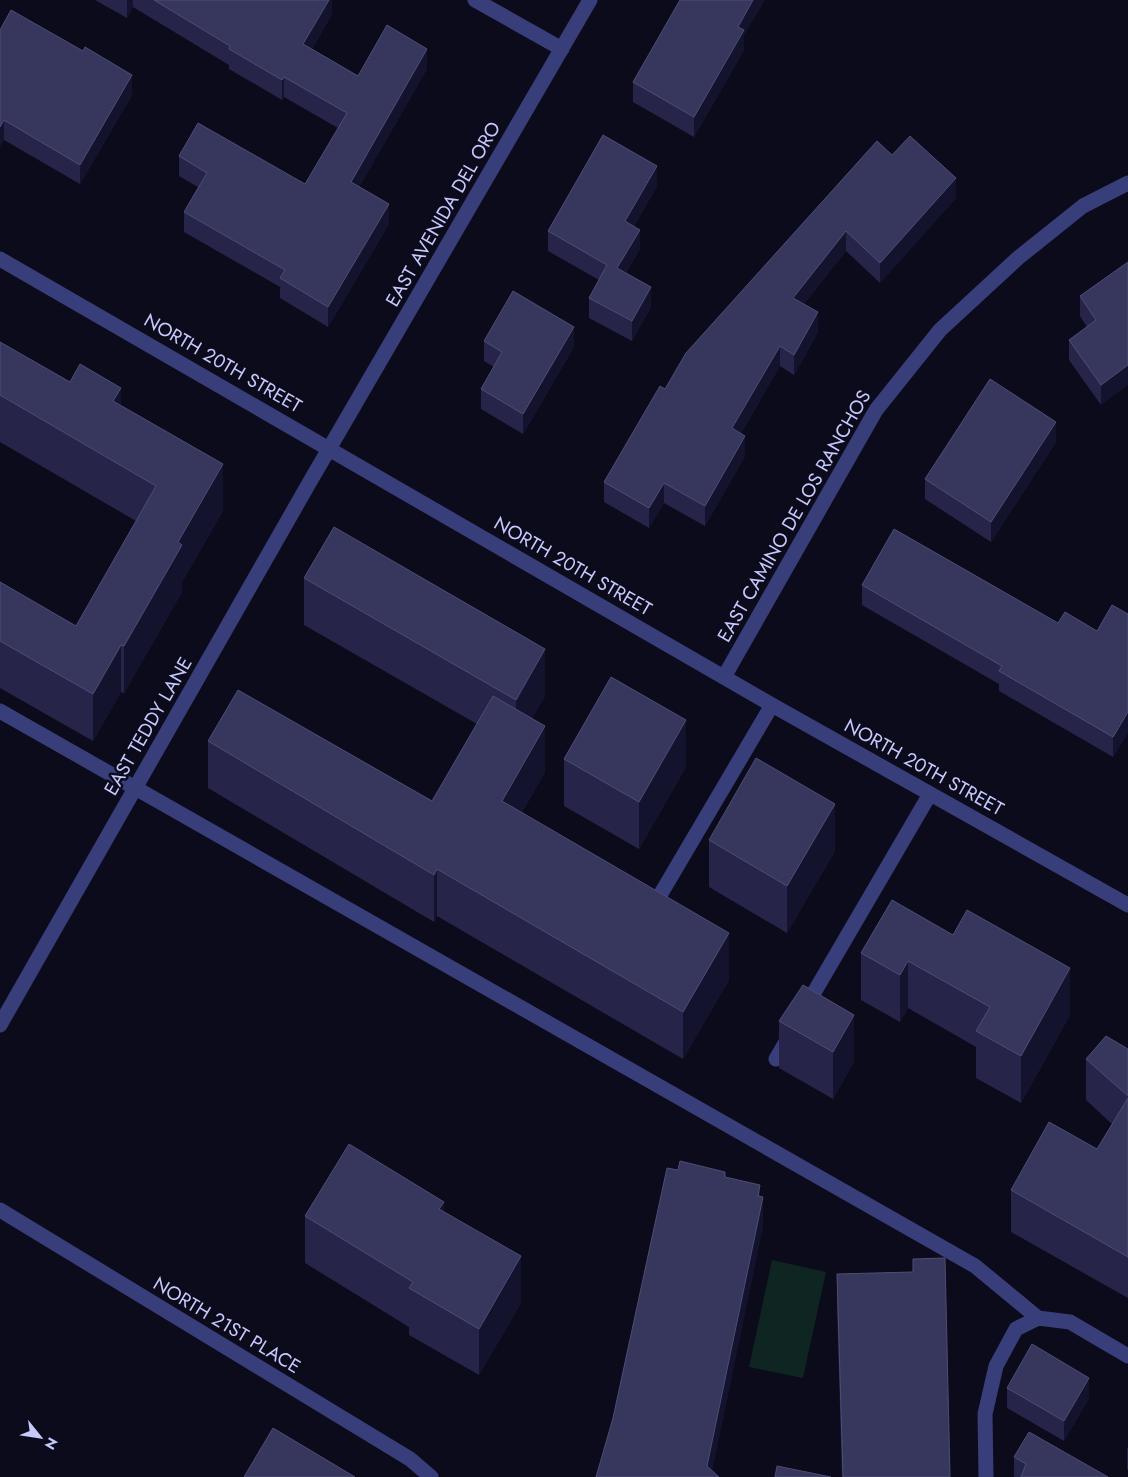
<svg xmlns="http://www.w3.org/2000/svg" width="1128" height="1477" font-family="Jost,sans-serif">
<rect width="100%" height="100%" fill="#0c0b1b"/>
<path fill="#0e2521" d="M 772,1260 L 826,1272 L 803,1378 L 749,1367 Z"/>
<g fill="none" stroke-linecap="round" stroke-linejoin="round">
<path stroke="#373e79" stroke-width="15" d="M 475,0 L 562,49
M 0,259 L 772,705 L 1128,905
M 724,677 L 876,410 L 940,330 L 1018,258 L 1083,206 L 1128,183
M 0,711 L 975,1266 L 1038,1318
M 656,902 L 772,705
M 805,1008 L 930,794
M 0,1025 L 308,485 L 590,0
M 776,1059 L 790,1035
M 0,1210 L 410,1459 L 431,1477
M 986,1477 L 985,1414 L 996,1366 L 1016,1329 L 1038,1318 L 1070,1322 L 1128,1356"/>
</g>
<path fill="#262449" d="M 95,0 L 332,0 L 332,14 L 312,49 L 358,76 L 427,69 L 359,187 L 389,224 L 328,327 L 280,298 L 280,287 L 184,232 L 184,212 L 198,187 L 179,176 L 179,156 L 305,184 L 338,128 L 284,97 L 282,100 L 229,69 L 229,65 L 133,7 L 127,18 Z
M 0,30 L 132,95 L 80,184 L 4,140 Z
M 744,36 L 744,50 L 694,137 L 633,102 L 633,82 Z
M 892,155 L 956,198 L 880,283 L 846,251 L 804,304 L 818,332 L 794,375 L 780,366 L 741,433 L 745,456 L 705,526 L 664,503 L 649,528 L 604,502 L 604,482 L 665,389 Z
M 657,186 L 634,226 L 640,249 L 626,273 L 651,307 L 632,341 L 589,318 L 589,298 L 599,280 L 548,251 L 548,231 Z
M 1128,262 L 1101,405 L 1069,360 L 1069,340 L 1087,327 L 1080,316 L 1080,296 Z
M 484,341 L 574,347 L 523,434 L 481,409 L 481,389 L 494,367 L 484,361 Z
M 0,342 L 70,382 L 121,405 L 223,511 L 182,582 L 182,592 L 124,693 L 121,692 L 93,741 L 0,688 L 0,582 L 76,626 L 136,521 L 0,442 Z
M 1056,442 L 991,542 L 925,499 L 925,479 Z
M 304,578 L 545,696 L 532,718 L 545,772 L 522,812 L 729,980 L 683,1059 L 437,916 L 434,922 L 208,788 L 208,741 L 432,801 L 477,724 L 304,625 Z
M 862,585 L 1097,631 L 1128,614 L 1128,732 L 1113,757 L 999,691 L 999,684 L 862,605 Z
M 564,759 L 686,767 L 639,849 L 564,806 Z
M 709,840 L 835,851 L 787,933 L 709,887 Z
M 892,900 L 1070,1015 L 1021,1103 L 976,1078 L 976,1047 L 908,1008 L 900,1022 L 861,1000 L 861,953 Z
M 779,1021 L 854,1062 L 833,1099 L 779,1068 Z
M 1128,1049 L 1128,1298 L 1011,1232 L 1011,1190 L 1097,1149 L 1112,1124 L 1086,1100 L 1086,1059 Z
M 444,1212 L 521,1303 L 479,1375 L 409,1335 L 409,1327 L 305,1263 L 305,1216 Z
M 837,1274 L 950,1477 L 842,1477 L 837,1305 Z
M 1007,1388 L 1089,1398 L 1064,1441 L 1007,1408 Z
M 1128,1447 L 1128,1470 L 1127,1469 L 1127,1449 Z
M 1014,1457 L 1108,1477 L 1014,1477 Z"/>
<path fill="#14132e" d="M 127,0 L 133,0 L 133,7 L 127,18 Z
M 329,0 L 332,0 L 332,14 L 303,64 L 303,44 Z
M 753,0 L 765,0 L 744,36 L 744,50 L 694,137 L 694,117 L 738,27 Z
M 427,49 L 427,69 L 351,202 L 351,182 Z
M 132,75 L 132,95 L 80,184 L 80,165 Z
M 284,77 L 284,97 L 282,100 L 282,80 Z
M 4,120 L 4,140 L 0,147 L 0,127 Z
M 657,166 L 657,186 L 625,241 L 625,221 Z
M 956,178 L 956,198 L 880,283 L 880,263 Z
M 389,204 L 389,224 L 328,327 L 328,307 Z
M 640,230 L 640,249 L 617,288 L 617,268 Z
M 846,231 L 846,251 L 793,318 L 793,298 Z
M 651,287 L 651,307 L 632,341 L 632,321 Z
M 818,312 L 818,332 L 794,375 L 794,355 Z
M 574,327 L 574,347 L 523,434 L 523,414 Z
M 780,346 L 780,366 L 732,448 L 732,428 Z
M 1128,365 L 1128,385 L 1101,405 L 1101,385 Z
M 121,388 L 121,435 L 113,401 Z
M 1056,422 L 1056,442 L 991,542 L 991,522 Z
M 745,436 L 745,456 L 705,526 L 705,506 Z
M 223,464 L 223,511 L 182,582 L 182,592 L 124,693 L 124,646 L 178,542 Z
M 664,483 L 664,503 L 649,528 L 649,508 Z
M 121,645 L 121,692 L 93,741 L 93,694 Z
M 545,649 L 545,696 L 516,747 L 516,700 Z
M 1128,712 L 1128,732 L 1113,757 L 1113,737 Z
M 686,720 L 686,767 L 639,849 L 639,802 Z
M 545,726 L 545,772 L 502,847 L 502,801 Z
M 835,804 L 835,851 L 787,933 L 787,886 Z
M 437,869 L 437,916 L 434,922 L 434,875 Z
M 729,933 L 729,980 L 683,1059 L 683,1012 Z
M 908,961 L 908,1008 L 900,1022 L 900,975 Z
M 1070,968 L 1070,1015 L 1021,1103 L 1021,1056 Z
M 854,1015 L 854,1062 L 833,1099 L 833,1052 Z
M 760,1185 L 760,1208 L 763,1197 L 763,1228 L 711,1477 L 707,1466 Z
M 444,1202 L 444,1249 L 439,1209 Z
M 521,1256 L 521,1303 L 479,1375 L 479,1329 Z
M 1089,1378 L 1089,1398 L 1064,1441 L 1064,1421 Z"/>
<path fill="#37365c" stroke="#4e4d76" d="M 154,0 L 329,0 L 303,44 L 358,76 L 387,25 L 427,49 L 351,182 L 389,204 L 328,307 L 280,278 L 285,270 L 184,212 L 207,173 L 179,156 L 198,123 L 305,184 L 347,113 L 284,77 L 282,80 L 229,49 L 230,46 Z
M 680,0 L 753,0 L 738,27 L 744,30 L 694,117 L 633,82 Z
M 11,10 L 83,51 L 85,47 L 132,75 L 80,165 L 4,120 L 0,127 L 0,30 Z
M 603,135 L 657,166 L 625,221 L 640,230 L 617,268 L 651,287 L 632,321 L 589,298 L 607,265 L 548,231 Z
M 910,136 L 956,178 L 880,263 L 846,231 L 793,298 L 818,312 L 794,355 L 780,346 L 732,428 L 745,436 L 705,506 L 664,483 L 649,508 L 604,482 L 660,386 L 665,389 L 686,353 L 877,141 L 892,155 Z
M 1128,262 L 1128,365 L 1101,385 L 1069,340 L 1096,320 L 1080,296 Z
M 513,291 L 574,327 L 523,414 L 481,389 L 502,352 L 484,341 Z
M 0,342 L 70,382 L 80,364 L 121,388 L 113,401 L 223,464 L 178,542 L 182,545 L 124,646 L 121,645 L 93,694 L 0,641 L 0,582 L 76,626 L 156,486 L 0,395 Z
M 990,379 L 1056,422 L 991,522 L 925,479 Z
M 334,527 L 545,649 L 516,700 L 304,578 Z
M 894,529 L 1058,623 L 1065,612 L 1097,631 L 1112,605 L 1128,614 L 1128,712 L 1113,737 L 999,671 L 1002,666 L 862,585 Z
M 611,677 L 686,720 L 639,802 L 564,759 Z
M 238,690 L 432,801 L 493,696 L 545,726 L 502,801 L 729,933 L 683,1012 L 437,869 L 434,875 L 208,741 Z
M 756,758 L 835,804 L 787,886 L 709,840 Z
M 892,900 L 953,935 L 967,910 L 1070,968 L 1021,1056 L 976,1031 L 990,1007 L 908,961 L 900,975 L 861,953 Z
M 803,985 L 854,1015 L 833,1052 L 779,1021 Z
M 1106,1036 L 1128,1049 L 1128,1096 L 1086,1059 Z
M 1128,1098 L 1128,1257 L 1011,1190 L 1049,1122 L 1097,1149 Z
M 349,1144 L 444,1202 L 439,1209 L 521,1256 L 479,1329 L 409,1288 L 413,1282 L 305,1216 Z
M 680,1161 L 725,1172 L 725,1177 L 760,1185 L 758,1196 L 763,1197 L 707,1466 L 719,1477 L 596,1477 L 613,1418 L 667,1168 L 678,1170 Z
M 945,1258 L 950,1477 L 843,1477 L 837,1274 L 913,1272 L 913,1259 Z
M 1032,1344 L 1089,1378 L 1064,1421 L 1007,1388 Z
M 273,1428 L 355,1477 L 244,1477 Z
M 1029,1432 L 1108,1477 L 1021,1477 L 1026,1464 L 1014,1457 Z
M 777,1466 L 831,1477 L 775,1477 Z"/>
<g text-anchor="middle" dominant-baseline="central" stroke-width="5" stroke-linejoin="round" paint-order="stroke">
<g font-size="19" fill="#c6c8fe" stroke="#0c0b1b">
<text transform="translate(443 214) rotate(-60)">EAST AVENIDA DEL ORO</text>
<text transform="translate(223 363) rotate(30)">NORTH 20TH STREET</text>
<text transform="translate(794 516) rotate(-60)">EAST CAMINO DE LOS RANCHOS</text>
<text transform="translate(573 566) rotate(30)">NORTH 20TH STREET</text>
<text transform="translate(148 726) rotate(-60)">EAST TEDDY LANE</text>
<text transform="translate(924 767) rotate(29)">NORTH 20TH STREET</text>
<text transform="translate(227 1325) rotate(31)">NORTH 21ST PLACE</text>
</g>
</g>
<g transform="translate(40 1437) rotate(120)" stroke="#0c0b1b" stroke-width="4" paint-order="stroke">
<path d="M0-4L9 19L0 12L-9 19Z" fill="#c6c8fe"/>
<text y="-8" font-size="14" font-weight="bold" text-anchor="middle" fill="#c6c8fe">N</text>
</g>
</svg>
